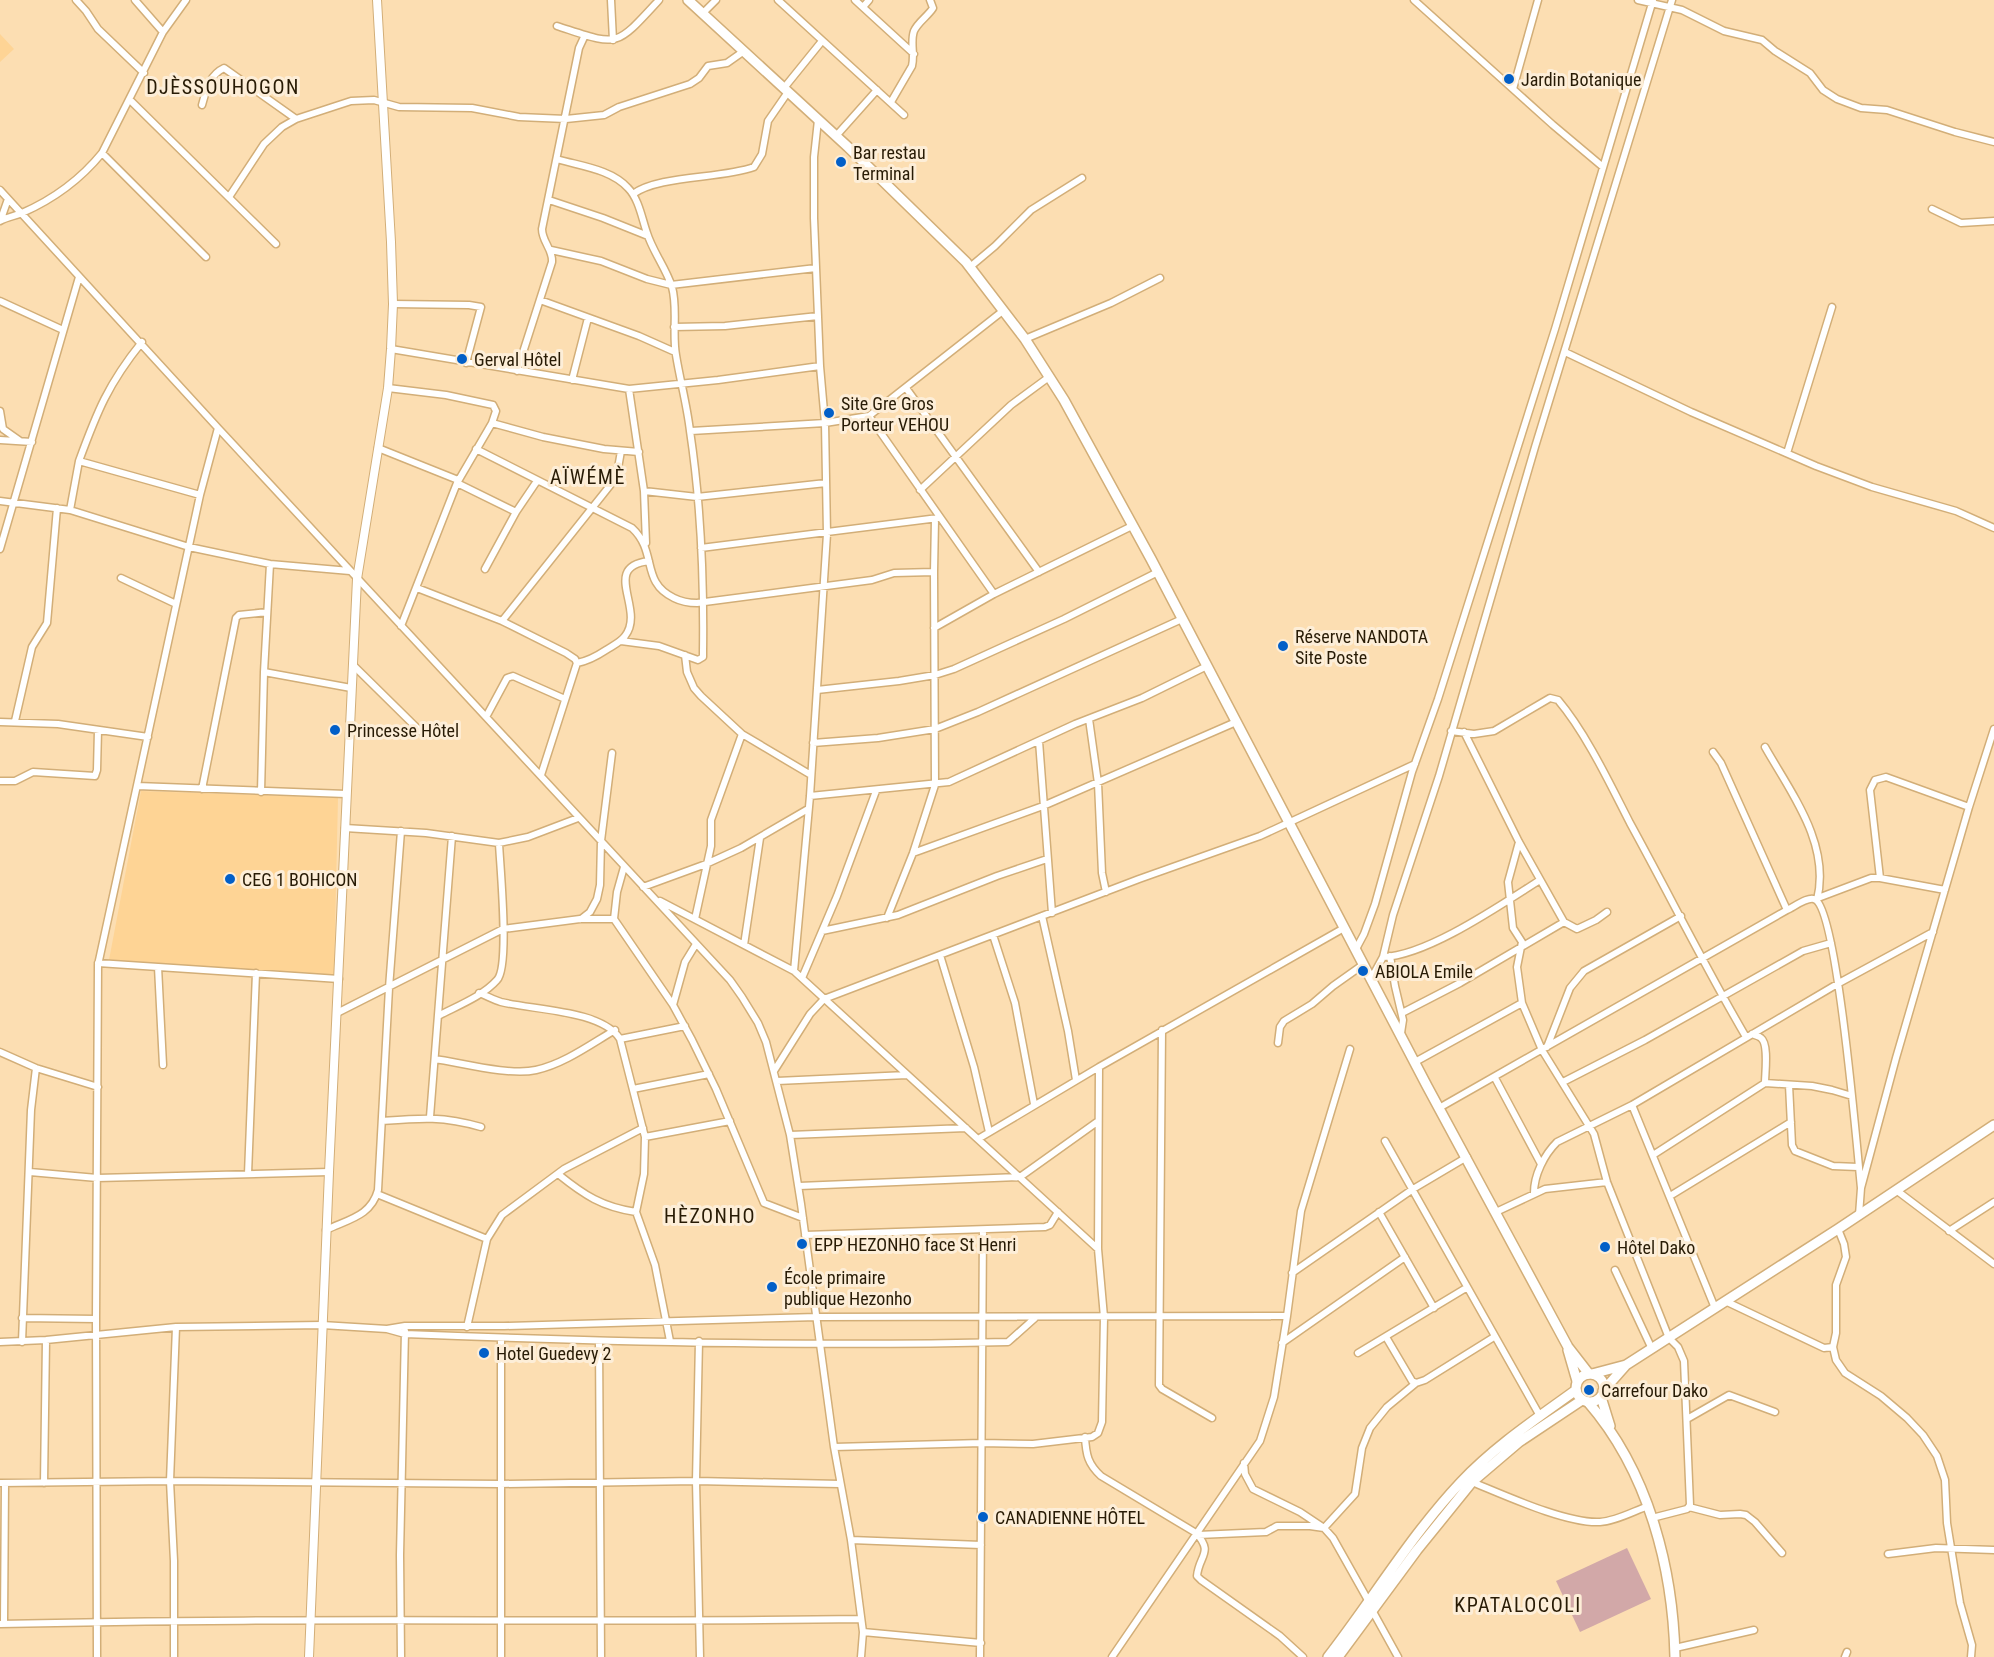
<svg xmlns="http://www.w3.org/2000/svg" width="1994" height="1657" font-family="'Roboto Condensed',sans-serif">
<rect width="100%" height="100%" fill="#fcdeb2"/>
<path fill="#fed495" d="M 0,34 L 14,49 L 0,62 Z
M 141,791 L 338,798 L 334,975 L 109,960 Z"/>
<path fill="#d2a8a8" d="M 1627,1548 L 1651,1599 L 1580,1632 L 1556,1581 Z"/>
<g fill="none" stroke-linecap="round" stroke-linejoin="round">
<defs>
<path id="minor" d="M 76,0 L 86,11 L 98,29 L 144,73
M 135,0 L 163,32
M 611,0 L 613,40
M 778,0 L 904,115
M 855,0 L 914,54
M 1414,0 L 1553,125 L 1603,167
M 1638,0 L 1682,10 L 1724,31 L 1762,40 L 1775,51 L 1810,73 L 1823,90 L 1837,99 L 1861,108 L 1887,110 L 1955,132 L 1994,142
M 863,7 L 869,0
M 703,13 L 716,0
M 557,26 C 619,46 614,49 659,0
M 784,88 L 822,41
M 1513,89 L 1538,0
M 130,100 L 276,244
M 891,102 L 912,66 C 915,54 910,42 914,31 C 918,22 928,16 933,8 L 930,0
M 202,105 C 206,91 209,75 224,68 L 296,119
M 836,136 L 877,90
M 102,153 L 206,257
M 557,159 C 580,166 611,169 628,188 C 639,199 642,219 647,233 C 653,252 666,268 672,287 C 678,309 672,332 676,355 C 680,380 687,405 690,431 C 701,504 704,579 703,653 L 703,657 L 698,660 L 659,646 L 621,641
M 0,190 L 218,428 L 200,495 L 98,965 L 96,1319 L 97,1657
M 633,194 C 659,175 721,179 754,167 L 762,154 L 768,121 L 788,92
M 229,197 L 264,144 L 282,127 L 296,119 L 351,101 L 374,100 L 399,107 L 472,108 L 519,117 L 566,119 L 604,115 L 619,107 L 690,84 L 699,78 L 708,66 L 727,63 L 744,51
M 549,200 L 603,218 L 648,236
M 1932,209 L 1961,223 L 1994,221
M 1,219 L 8,199
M 0,221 C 7,217 15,216 22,213 C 54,199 80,180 102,153 L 163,32 L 186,0
M 551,250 L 601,261 L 647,279 L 671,285 L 816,268
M 970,267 L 995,246 L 1031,210 L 1082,178
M 540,300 L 639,336 L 675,352
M 0,301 L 63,330
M 393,304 L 469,305 L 481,307 L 466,363
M 674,327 L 725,326 L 818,316
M 1025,339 L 1111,303 L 1160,278
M 391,349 L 629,389 L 718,380 L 820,366
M 1565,352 L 1691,412 L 1816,466 L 1872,487 L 1956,511 L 1994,528
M 517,371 L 552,262 C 553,249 542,242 542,229 L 579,48 L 585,35
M 572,380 L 588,318
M 388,388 L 446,395 L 493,405 L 496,411 L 492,423 L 457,483 L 401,626
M 906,388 L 1039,572
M 629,389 L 644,491 L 646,543
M 0,411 L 3,429 L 20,441
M 869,416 L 994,594
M 492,423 L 543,437 L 604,449 L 639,452
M 218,428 L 730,980 L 742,997 L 758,1023 L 766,1042 L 790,1135 L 801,1204 L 834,1447 L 851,1540 L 863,1632 L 861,1657
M 691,431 L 825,423 L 869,416 L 1004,310
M 0,440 L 32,442
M 378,448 L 458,480
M 476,449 L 632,528 C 658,552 640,582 674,598 C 682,602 688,603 697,603 L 872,580 L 894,573 L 934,572
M 1787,453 L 1832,307
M 79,461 C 97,412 108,384 142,342
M 457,483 L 516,512 L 537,481
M 920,490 L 1011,405 L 1049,377
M 644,491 L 697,497 L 826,483
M 0,501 L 70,510 L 189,547 L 270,564 L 350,571
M 70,510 L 79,461 L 200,495
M 701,548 L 938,518
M 0,549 L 79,277
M 485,569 L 516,512
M 121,578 L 176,604
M 417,588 L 502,621 L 566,653 L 575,659 L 577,663
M 502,621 L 612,483 L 617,474 L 621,451
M 934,628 L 994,594 L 1132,526
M 685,655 L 687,672 L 694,688 L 701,696 L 742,734 L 811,775
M 577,663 C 588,661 597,656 606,650 C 612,646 621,642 625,636 C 646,609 600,567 649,561
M 353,665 L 420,731
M 264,672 L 351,688
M 817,690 L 899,681 L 935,675 L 954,669 L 1064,619 L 1158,572
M 486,717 L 507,678 L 513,676 L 565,699
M 1089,719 L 1098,783 L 1102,873 L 1106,892
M 15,721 L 32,647 L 47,623 L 57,508
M 0,722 L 58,724 L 148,737
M 1451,731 L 1474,734 L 1494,731 L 1550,698 L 1558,700 C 1586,733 1610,784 1630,823 C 1669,894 1705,967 1746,1037
M 1464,732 L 1519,842 L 1564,922 L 1577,929 L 1596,920 L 1607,912
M 1039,741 L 1052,913
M 813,743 L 878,738 L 935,729 L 978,712 L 1182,619
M 1765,747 C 1791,793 1831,844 1817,900
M 1713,752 L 1721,763 L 1787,910
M 541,775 L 577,663
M 0,781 L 15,781 L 33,772 L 95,776 L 97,770 L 98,730
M 137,786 L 346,794
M 202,789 L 236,618 L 239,615 L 267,612
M 261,792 L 264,672 L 270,564
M 810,796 L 949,782 L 1075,724 L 1142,698 L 1207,666
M 345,828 L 426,833 L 499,843 L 528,837 L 578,818
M 1519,842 L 1508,882 L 1513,928 L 1522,942 L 1517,967 L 1522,1003 L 1542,1050 L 1594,1134 L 1607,1182 L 1669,1338 L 1678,1347 L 1684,1361 L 1690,1505 L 1687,1509 L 1652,1518
M 913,853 L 1043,806 L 1236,722
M 624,867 L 617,892 L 614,919 L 673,1005 L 692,1040 L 716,1089 L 764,1203 L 803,1218
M 1880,878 L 1870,790 L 1875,780 L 1886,777 L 1969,807
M 643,887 L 706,864 L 741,848 L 808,809
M 1818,898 L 1871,878 L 1880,878 L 1945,890
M 660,901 L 794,971 L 1098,1249
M 1042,916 L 1068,1031 L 1076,1080
M 887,918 L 913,853 L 935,785 L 934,572 L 935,519
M 581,919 L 590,912 L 597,899 L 600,885 L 601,841 L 612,753
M 695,919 L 711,846 L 711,820 L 742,734
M 822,931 L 898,915 L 997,876 L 1047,859
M 993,935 L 1015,1003 L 1034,1104
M 744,945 L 760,838
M 1356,949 L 1364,934 L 1375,904 L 1412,772 L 1438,699 L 1555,329 L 1653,0
M 940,955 L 974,1067 L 989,1132
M 1390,956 L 1395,986 L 1403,1020 L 1401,1033
M 1383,957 C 1427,956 1502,904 1540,880
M 98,963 L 339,979
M 158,967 L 163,1065
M 794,971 L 810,796 L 827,534 L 825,423 L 820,366 L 814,218 L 814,157 L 818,120
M 802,978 L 837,896 L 876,791
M 1371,979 L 1383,957 L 1393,915 L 1439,776 L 1535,447 L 1672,0
M 479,993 C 487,996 494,1000 501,1002 C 533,1010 602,1010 620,1039 L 645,1137 L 644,1174 L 636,1212 L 655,1265 L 670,1341
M 673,1005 L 685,962 L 696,944
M 337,1013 L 503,929 L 580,919 L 614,919
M 1402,1013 L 1460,983 L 1564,922
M 438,1016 C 457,1006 483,996 497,980 C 510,967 500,866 499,843
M 1162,1030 L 1159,1385 L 1162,1389 L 1212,1418
M 1752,1034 C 1754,1035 1759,1036 1761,1038 C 1769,1044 1765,1073 1765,1083
M 620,1039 L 685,1026
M 1278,1043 L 1280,1027 L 1284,1021 L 1312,1004 L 1333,986 L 1364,964
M 1547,1047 L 1570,988 L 1584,971 L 1681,916
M 0,1052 L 36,1068 L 98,1087
M 435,1059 C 462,1063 510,1076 536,1070 C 564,1064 591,1044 615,1030
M 1415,1062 L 1522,1003
M 774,1071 L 810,1014 L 824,999 L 1139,879 L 1260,836 L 1415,764
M 1495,1078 L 1541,1164
M 777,1081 L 907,1075
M 1563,1082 L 1645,1040 L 1803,951 L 1831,943
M 1789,1085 L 1792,1145 L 1795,1151 L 1833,1166 L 1858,1167
M 633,1089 L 709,1074
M 1632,1105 L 1715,1308
M 1439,1108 L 1787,910 C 1794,907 1809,895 1816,900 C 1838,917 1857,1149 1861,1188
M 430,1117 L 452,836
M 382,1121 C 421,1118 442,1116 481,1127
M 790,1135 L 966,1128
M 645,1137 L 730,1121
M 978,1139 L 1099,1067
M 1385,1141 L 1540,1416
M 1653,1155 L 1765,1083 L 1812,1086 L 1832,1090 L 1852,1096
M 30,1172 L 97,1178 L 329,1172
M 248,1174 L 256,973
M 558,1174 C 584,1195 602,1207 636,1212
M 799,1186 L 1020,1177 L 1097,1122
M 1896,1190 L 1994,1264
M 1534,1193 C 1534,1175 1544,1155 1557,1142 L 1632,1105 L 1839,983 L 1933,932
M 377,1194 L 487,1239
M 1670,1196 L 1791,1122
M 1379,1212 L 1434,1308
M 1496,1212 L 1545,1189 L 1607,1182
M 1859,1215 L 1861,1188 L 1896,1058 L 1969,807 L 1994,729
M 326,1230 C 349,1219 371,1216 378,1190 L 389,988 L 401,831
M 1949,1231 L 1994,1202
M 805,1235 L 1045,1227 L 1050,1225 L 1058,1212
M 1615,1270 L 1652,1349
M 1292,1273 L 1413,1189 L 1467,1157
M 1725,1301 L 1824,1348 L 1833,1347 L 1836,1333 L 1836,1285 L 1846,1257 L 1844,1244 L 1838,1229
M 1287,1316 L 1301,1211 L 1350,1049
M 22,1318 L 96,1319
M 467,1327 L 487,1239 L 502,1215 L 564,1169 L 643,1128
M 387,1329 L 405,1326 L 504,1326 L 817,1317 L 1287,1316 L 1274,1397 L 1260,1441 L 1112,1657
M 1386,1337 L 1412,1381 L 1416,1383 L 1425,1380 L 1494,1337
M 501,1338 L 501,1657
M 599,1341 L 601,1657
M 699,1341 L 696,1481 L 700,1657
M 0,1342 L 46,1340 L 176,1327 L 322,1325 L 387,1329 L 405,1334 C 606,1342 807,1347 1008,1342 L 1035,1318
M 22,1342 L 31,1110 L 36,1068
M 1282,1343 L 1405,1257
M 1833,1347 L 1836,1360 L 1845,1373 L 1881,1396 L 1907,1418 L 1923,1435 L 1937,1456 L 1945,1480 L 1947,1523 L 1960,1603 L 1972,1645 L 1971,1657
M 1358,1353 L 1466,1288
M 1687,1419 L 1729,1395 L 1775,1412
M 1085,1437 C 1086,1455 1088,1464 1101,1476 L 1196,1533 C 1214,1553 1199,1555 1197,1576 L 1201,1580 L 1280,1636 L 1303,1657
M 834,1447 L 982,1443 L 1033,1444 L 1092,1437 L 1098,1433 L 1102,1422 L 1104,1317 L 1098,1249 L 1099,1067 L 1344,928
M 1244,1463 L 1245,1474 L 1253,1489 L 1300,1512 L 1324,1528 L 1333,1538 L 1369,1602
M 1472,1482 C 1504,1495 1567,1524 1600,1522 C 1616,1521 1632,1512 1648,1506
M 0,1483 L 170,1481 L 500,1484 L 696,1481 L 840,1484
M 44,1483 L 46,1340
M 1689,1507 L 1720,1515 L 1740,1514 L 1746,1515 L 1755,1522 L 1782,1553
M 1198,1535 L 1266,1532 L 1277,1526 L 1310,1526 L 1324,1528 L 1355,1494 L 1362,1448 L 1370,1428 L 1387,1407 L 1416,1383
M 851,1540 L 981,1545
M 1888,1554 L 1936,1548 L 1994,1550
M 1372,1610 L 1398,1657
M 4,1623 L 5,1483
M 0,1624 C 287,1617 574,1623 861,1619
M 863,1632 L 981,1643
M 1675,1648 L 1754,1630
M 174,1657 L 174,1561 L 170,1481 L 176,1327
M 401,1657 L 400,1555 L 405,1331
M 980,1657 L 983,1230
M 1845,1657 L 1847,1652"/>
<path id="tertiary" d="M 309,1657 L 329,1172 L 357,579 L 388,388 L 391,349 L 393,304 L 391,242 L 377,0"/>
<path id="primary" d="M 688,0 L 848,147 L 966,262 L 1025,339 L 1064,400 L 1151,559 L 1427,1086 L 1568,1347 L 1589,1374
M 1568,1350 L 1577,1381
M 1601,1397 L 1610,1426
M 1588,1402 C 1648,1471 1673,1567 1675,1657"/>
<path id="trunk" d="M1576 1388a14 14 0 1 1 28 0a14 14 0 1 1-28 0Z
M 1592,1374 L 1626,1365
M 1603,1391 L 1626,1365 L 1838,1229 L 1994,1125
M 1328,1657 C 1373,1599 1411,1535 1461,1482 C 1495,1446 1536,1419 1576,1390
M 1338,1657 L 1417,1550 L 1472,1482 L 1519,1442 L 1582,1400"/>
</defs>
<use href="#minor" stroke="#d2ae78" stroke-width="9"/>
<use href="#tertiary" stroke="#d2ae78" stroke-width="10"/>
<use href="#primary" stroke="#d2ae78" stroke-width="12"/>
<use href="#trunk" stroke="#d2ae78" stroke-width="12"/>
<use href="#minor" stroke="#fff" stroke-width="6"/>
<use href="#tertiary" stroke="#fff" stroke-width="8"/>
<use href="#primary" stroke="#fff" stroke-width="9"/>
<use href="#trunk" stroke="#fff" stroke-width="9"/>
</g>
<g fill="#025fc8" stroke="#fdeed8" stroke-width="2">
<circle cx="1509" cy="79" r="6"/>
<circle cx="841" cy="162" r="6"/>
<circle cx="462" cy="359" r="6"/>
<circle cx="829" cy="413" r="6"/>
<circle cx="1283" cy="646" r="6"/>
<circle cx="335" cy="730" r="6"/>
<circle cx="230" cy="879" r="6"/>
<circle cx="1363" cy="971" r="6"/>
<circle cx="802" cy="1244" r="6"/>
<circle cx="1605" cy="1247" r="6"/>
<circle cx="772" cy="1287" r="6"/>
<circle cx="484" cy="1353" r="6"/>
<circle cx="1589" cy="1390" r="6"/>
<circle cx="983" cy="1517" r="6"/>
</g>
<g text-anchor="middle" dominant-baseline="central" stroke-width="6" stroke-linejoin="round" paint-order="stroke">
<g font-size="18" fill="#281b05" stroke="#fdeed8" text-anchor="start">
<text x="1521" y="79">Jardin Botanique</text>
<text x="853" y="152">Bar restau<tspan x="853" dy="21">Terminal</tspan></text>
<text x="474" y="359">Gerval Hôtel</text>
<text x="841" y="403">Site Gre Gros<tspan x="841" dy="21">Porteur VEHOU</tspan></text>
<text x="1295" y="636">Réserve NANDOTA<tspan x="1295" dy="21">Site Poste</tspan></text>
<text x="347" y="730">Princesse Hôtel</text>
<text x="242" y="879">CEG 1 BOHICON</text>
<text x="1375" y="971">ABIOLA Emile</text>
<text x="814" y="1244">EPP HEZONHO face St Henri</text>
<text x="1617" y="1247">Hôtel Dako</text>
<text x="784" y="1277">École primaire<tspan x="784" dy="21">publique Hezonho</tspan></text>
<text x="496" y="1353">Hotel Guedevy 2</text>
<text x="1601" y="1390">Carrefour Dako</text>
<text x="995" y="1517">CANADIENNE HÔTEL</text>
</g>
<g font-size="20" letter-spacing="1.5" fill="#281b05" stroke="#fdeed8">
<text x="223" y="87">DJÈSSOUHOGON</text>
<text x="588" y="477">AÏWÉMÈ</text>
<text x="710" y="1216">HÈZONHO</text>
<text x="1518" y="1605">KPATALOCOLI</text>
</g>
</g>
</svg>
